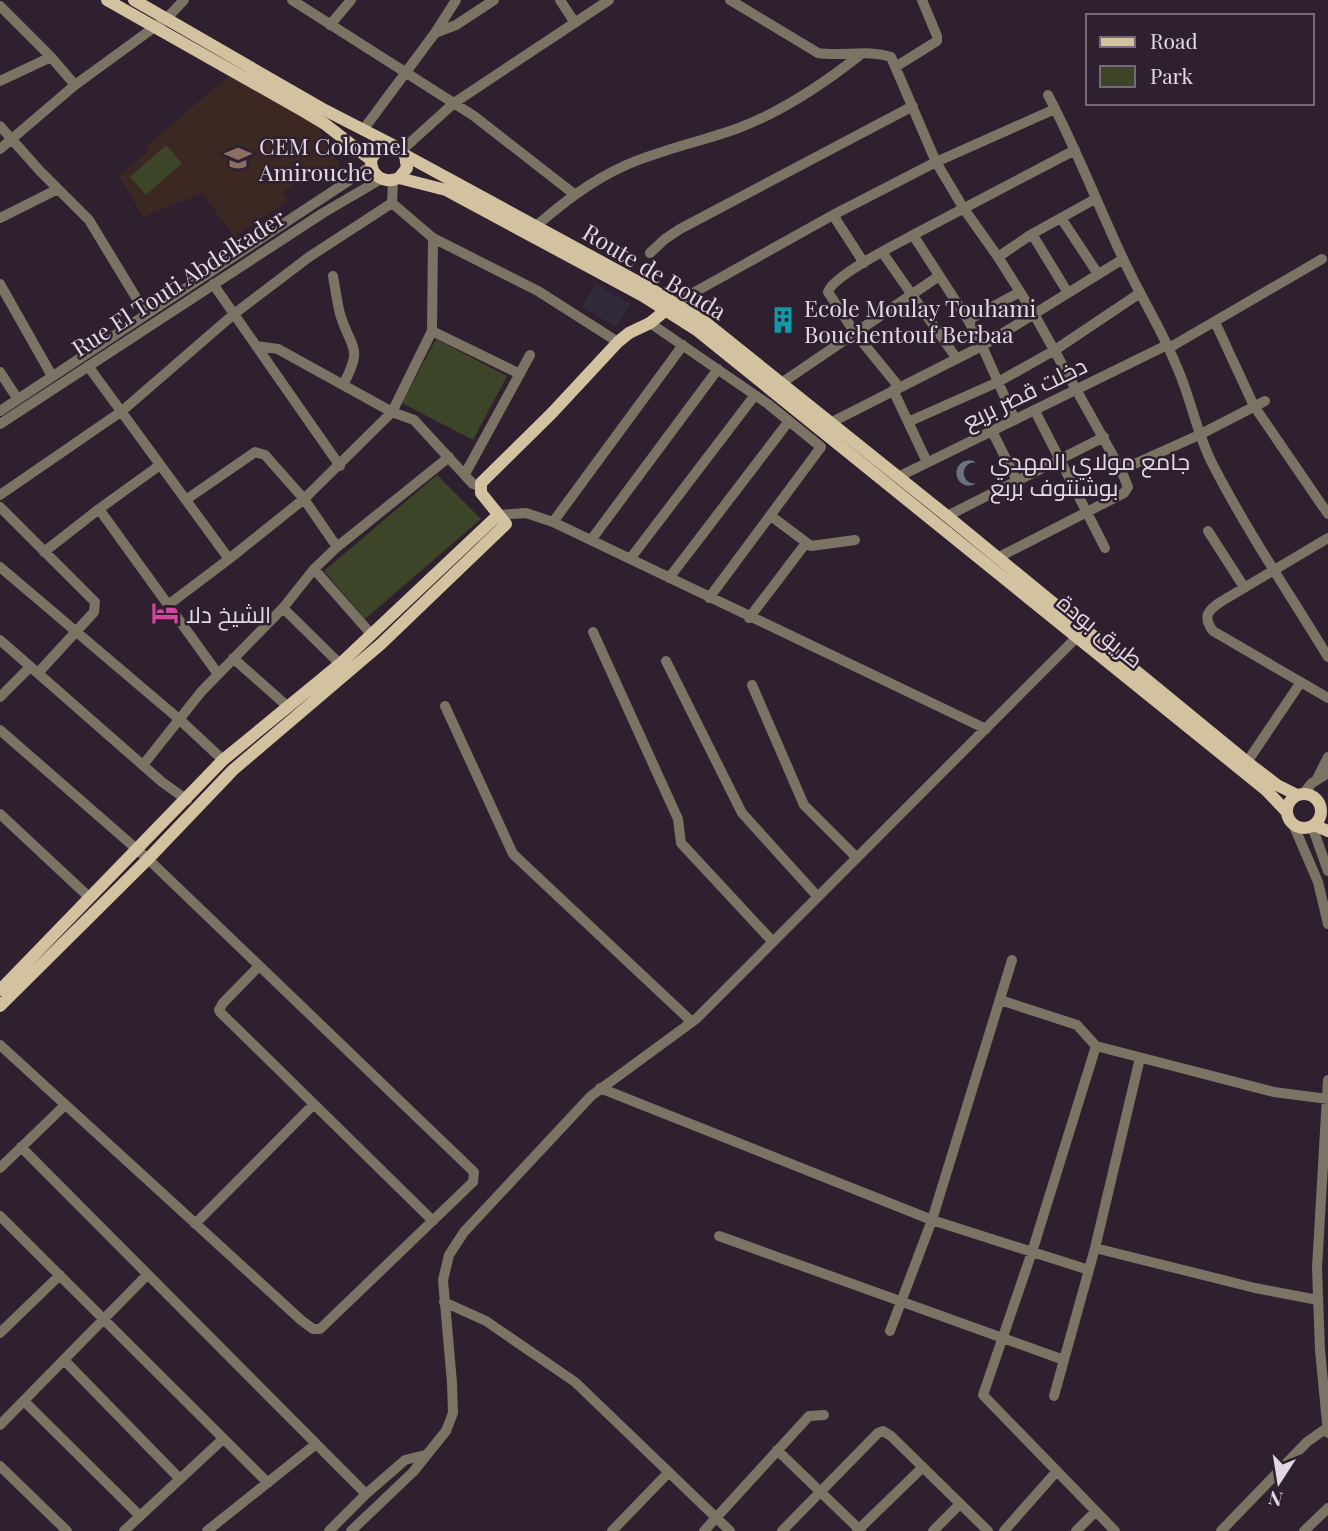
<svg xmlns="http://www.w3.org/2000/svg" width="1328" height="1531" font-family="'Playfair Display',Cairo,serif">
<rect width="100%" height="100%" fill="#2f202f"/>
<path fill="#302a3a" d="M 596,284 L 630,304 L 616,327 L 582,307 Z"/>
<path fill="#3b2823" d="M 229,76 L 314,121 L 340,166 L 318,181 L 313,177 L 308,180 L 304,177 L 283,192 L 288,200 L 234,237 L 202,193 L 143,217 L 119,176 L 148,151 L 147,145 Z"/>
<path fill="#3c4528" d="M 166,145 L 182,163 L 146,195 L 130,177 Z
M 436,339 L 507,376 L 473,440 L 402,403 Z
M 437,475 L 481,519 L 365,619 L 324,571 Z"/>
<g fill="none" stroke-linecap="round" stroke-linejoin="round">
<path stroke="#7b7363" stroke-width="10" d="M 292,0 L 474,116 L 574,194
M 560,0 L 575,23
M 730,0 L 818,53 C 842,57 868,49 891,57 L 936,162 L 964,209 L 998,257 L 1034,314 L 1121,470 L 1128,487 L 1124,493 L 997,558
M 0,6 L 51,57 L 75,85
M 330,25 L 351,0
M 435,33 L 456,25 L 494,0
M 897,66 L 937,41 L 937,36 L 922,0
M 0,81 L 51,57
M 1048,95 C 1077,150 1099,208 1126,265 C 1142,299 1162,330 1176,365 C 1191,397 1196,433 1213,465 C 1247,531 1289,593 1328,657
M 0,126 L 40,171 L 89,220 L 146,314
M 363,130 L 435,33 L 456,0
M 0,149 L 75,85 L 167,18 L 184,0
M 402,150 L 454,103 L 609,0
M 393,181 L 392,203 L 433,238 L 432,331
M 833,215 L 864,263
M 0,218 L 58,189
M 1061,218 L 1098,274
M 536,226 C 564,202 591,181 624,166 C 660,150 699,142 736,129 C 782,112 822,85 860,55
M 1032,234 L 1068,293
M 433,238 L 538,291 L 618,342
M 882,252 L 957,359
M 650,253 L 665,239 L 680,229 L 913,106
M 998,257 L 1032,234 L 1095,199
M 333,276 C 335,288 337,301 340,314 C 351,350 364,346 343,385
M 0,284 L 52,376
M 213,284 L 340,466
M 675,303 L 833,215 L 936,162 L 1055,109
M 968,320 L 1020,292
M 1215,322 L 1254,406 L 1328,514
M 650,323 L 768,404 L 821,447 L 709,598
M 256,346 L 278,349 L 392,412 L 414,420 L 473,484 L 480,486
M 1169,348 L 1322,259
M 88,366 L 229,559 L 304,499 L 337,547
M 0,372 L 17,398
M 780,384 L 939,276
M 899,387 L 855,333 L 828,292 C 833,276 896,244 913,235
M 893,390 L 927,462
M 0,411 L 371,166
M 1035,411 L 1105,548
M 1015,420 L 982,346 L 968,320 L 913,235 L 1075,150
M 908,422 L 998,382 L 1055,350 L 1140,293
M 830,423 L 982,346 L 1123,259
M 0,424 L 323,213 L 381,179
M 992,431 L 1017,481
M 1121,470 L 1199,435 L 1265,401
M 465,474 L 530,355
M 898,477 L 1167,345
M 0,495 L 122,411 L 234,314 L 309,257 L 392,203
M 187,499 L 255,452 L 265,455 L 304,499 L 392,412 L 432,331 L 520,374
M 0,507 L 95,602 L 94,612 L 38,673
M 99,509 L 160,465
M 498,515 L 526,513 L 553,522 L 986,729
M 771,516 L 811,546 L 855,540
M 947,516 L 1104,437
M 553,522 L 683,345
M 1208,531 L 1244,587
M 1328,538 L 1222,601 C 1208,610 1202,616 1213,631 L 1328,698
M 591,540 L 718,369
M 44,552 L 99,509 L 218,674
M 630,559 L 755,395
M 0,567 L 179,719 L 223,760
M 314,569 L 372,635
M 669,578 L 789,421
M 168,605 L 229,559
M 283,608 L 340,664
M 749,618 L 806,543
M 593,632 L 678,819 L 681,843 L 773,942
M 0,640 L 162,782 L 187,800
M 233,658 L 287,706
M 666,661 L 742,813 L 818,897
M 752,685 L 804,805 L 857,858
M 0,697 L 30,667
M 445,706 L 513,854 L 692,1022
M 0,730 L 148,859 L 474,1172 L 473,1182 L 320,1329 L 313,1329 L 301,1320 L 0,1045
M 1247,762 L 1301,682
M 143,765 L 201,692 L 283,608 L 314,569 L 337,547 L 449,457
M 1317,779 L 1328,757
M 1303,794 L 1312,783 L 1328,773
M 0,814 L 90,898
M 1293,824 L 1318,882 L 1328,924
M 1312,826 L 1328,871
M 259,966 L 223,1003 L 219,1010 L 220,1012 L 433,1221
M 1000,1000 L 1077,1025 L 1096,1046 L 1274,1092 L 1328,1099
M 1096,1046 L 1032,1252 L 983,1395 L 1115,1531
M 1328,1080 L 1317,1268 L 1320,1350 L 1328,1433
M 600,1088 L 932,1220 L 1089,1270
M 21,1147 L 366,1494
M 0,1168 L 65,1105
M 0,1216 L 268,1483
M 195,1224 L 314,1104
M 719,1236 L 1064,1360
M 1095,1248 L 1255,1288 L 1318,1300
M 444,1302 L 486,1321 L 575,1382 L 730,1531
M 890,1331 L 932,1220 L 1012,960
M 0,1333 L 60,1275
M 64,1360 L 180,1479
M 1054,1396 L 1095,1248 L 1140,1058
M 24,1401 L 140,1516
M 0,1425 L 147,1275
M 777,1450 L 861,1531
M 0,1466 L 67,1531
M 124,1531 L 223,1439
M 207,1531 L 316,1444
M 329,1531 L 366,1494 L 405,1460 L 425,1455
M 351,1531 L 413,1472 L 446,1431 L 453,1413 L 452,1383 L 443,1280 L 449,1255 L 464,1232 L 591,1096 L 696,1019 L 1077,637
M 612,1531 L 669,1472
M 704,1531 L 809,1416 L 824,1415
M 782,1531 L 878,1433 L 883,1431 L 891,1436 L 988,1531
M 857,1531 L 923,1467
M 933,1531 L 960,1504
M 1004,1531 L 1057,1471
M 1076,1531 L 1096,1511
M 1221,1531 L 1307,1442 L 1328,1427
M 1304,1531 L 1328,1508"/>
<path stroke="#d2c29f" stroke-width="12" d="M 107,0 L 305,112 L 325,124 L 371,160 C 371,177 385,184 399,178 L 407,168 L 405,155 C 393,141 379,145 371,160
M 134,0 L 321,108 L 393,145
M 405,155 L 653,290 L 705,322 L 947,516 L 1247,762 L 1277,785 L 1297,795
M 399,178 L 446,190 L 643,296 L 698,331 L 1266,790 L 1287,812
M1287 811a17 17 0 1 1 34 0a17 17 0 1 1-34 0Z
M 1314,825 L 1328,831
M 0,990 L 223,760 L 340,664 L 498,515
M 0,1006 L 148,859 L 233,770 L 381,644 L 506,524 L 481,493 L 481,483 L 552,413 L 618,342 L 629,333 L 650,323 L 671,306"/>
</g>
<defs>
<symbol id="school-bare" viewBox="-9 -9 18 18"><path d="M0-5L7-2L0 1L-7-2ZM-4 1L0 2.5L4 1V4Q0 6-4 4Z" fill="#8d6e63" stroke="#2f202f" stroke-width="2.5" paint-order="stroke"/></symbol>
<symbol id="building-bare" viewBox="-9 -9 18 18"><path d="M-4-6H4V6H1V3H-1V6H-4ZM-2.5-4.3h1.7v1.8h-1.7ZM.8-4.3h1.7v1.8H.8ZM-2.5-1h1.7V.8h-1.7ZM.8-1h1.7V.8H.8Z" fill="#0f9aa8" stroke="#2f202f" stroke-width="2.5" paint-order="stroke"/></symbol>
<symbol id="mosque-bare" viewBox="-9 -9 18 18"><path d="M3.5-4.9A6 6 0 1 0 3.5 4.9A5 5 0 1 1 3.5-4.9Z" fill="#6b7280" stroke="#2f202f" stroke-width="2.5" paint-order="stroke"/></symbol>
<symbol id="hotel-bare" viewBox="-9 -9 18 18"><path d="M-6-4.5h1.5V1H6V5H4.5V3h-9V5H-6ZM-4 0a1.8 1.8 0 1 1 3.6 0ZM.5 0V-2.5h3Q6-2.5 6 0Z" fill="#d1479c" stroke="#2f202f" stroke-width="2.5" paint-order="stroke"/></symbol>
</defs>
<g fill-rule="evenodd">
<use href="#school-bare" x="219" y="139" width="38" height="38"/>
<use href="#building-bare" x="764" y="301" width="38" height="38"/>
<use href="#mosque-bare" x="950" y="454" width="38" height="38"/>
<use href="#hotel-bare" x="146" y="594" width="38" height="38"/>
</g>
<g text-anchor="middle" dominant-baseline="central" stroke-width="5" stroke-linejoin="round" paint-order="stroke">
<g font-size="23" fill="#e2d8e2" stroke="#2f202f" text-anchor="start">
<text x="259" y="145">CEM Colonnel<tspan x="259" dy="26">Amirouche</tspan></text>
<text x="804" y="307">Ecole Moulay Touhami<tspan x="804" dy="26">Bouchentouf Berbaa</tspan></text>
<text x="990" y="460">جامع مولاي المهدي<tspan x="990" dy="26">بوشنتوف بربع</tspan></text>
<text x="186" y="613">الشيخ دلا</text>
</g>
<g font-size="23" fill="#e2d8e2" stroke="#2f202f">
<text transform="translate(655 271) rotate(31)">Route de Bouda</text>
<text transform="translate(178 282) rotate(-33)">Rue El Touti Abdelkader</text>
<text transform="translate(1024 392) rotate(-26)">دخلت قصر بربع</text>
<text transform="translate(1101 630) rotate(39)">طريق بودة</text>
</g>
</g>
<rect x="1086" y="14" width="228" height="91" fill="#2f202f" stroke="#776a77" stroke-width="2"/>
<rect x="1100" y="37" width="35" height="10" fill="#d2c29f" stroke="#776a77" stroke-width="2"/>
<text x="1150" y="49" font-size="21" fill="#e2d8e2">Road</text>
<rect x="1100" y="66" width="35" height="21" fill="#3c4528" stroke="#776a77" stroke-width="2"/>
<text x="1150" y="84" font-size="21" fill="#e2d8e2">Park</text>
<g transform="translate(1279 1482) rotate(192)" stroke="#2f202f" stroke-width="5" paint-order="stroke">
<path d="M0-5L12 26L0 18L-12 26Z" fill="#e2d8e2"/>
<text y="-10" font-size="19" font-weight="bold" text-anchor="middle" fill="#e2d8e2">N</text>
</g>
</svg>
